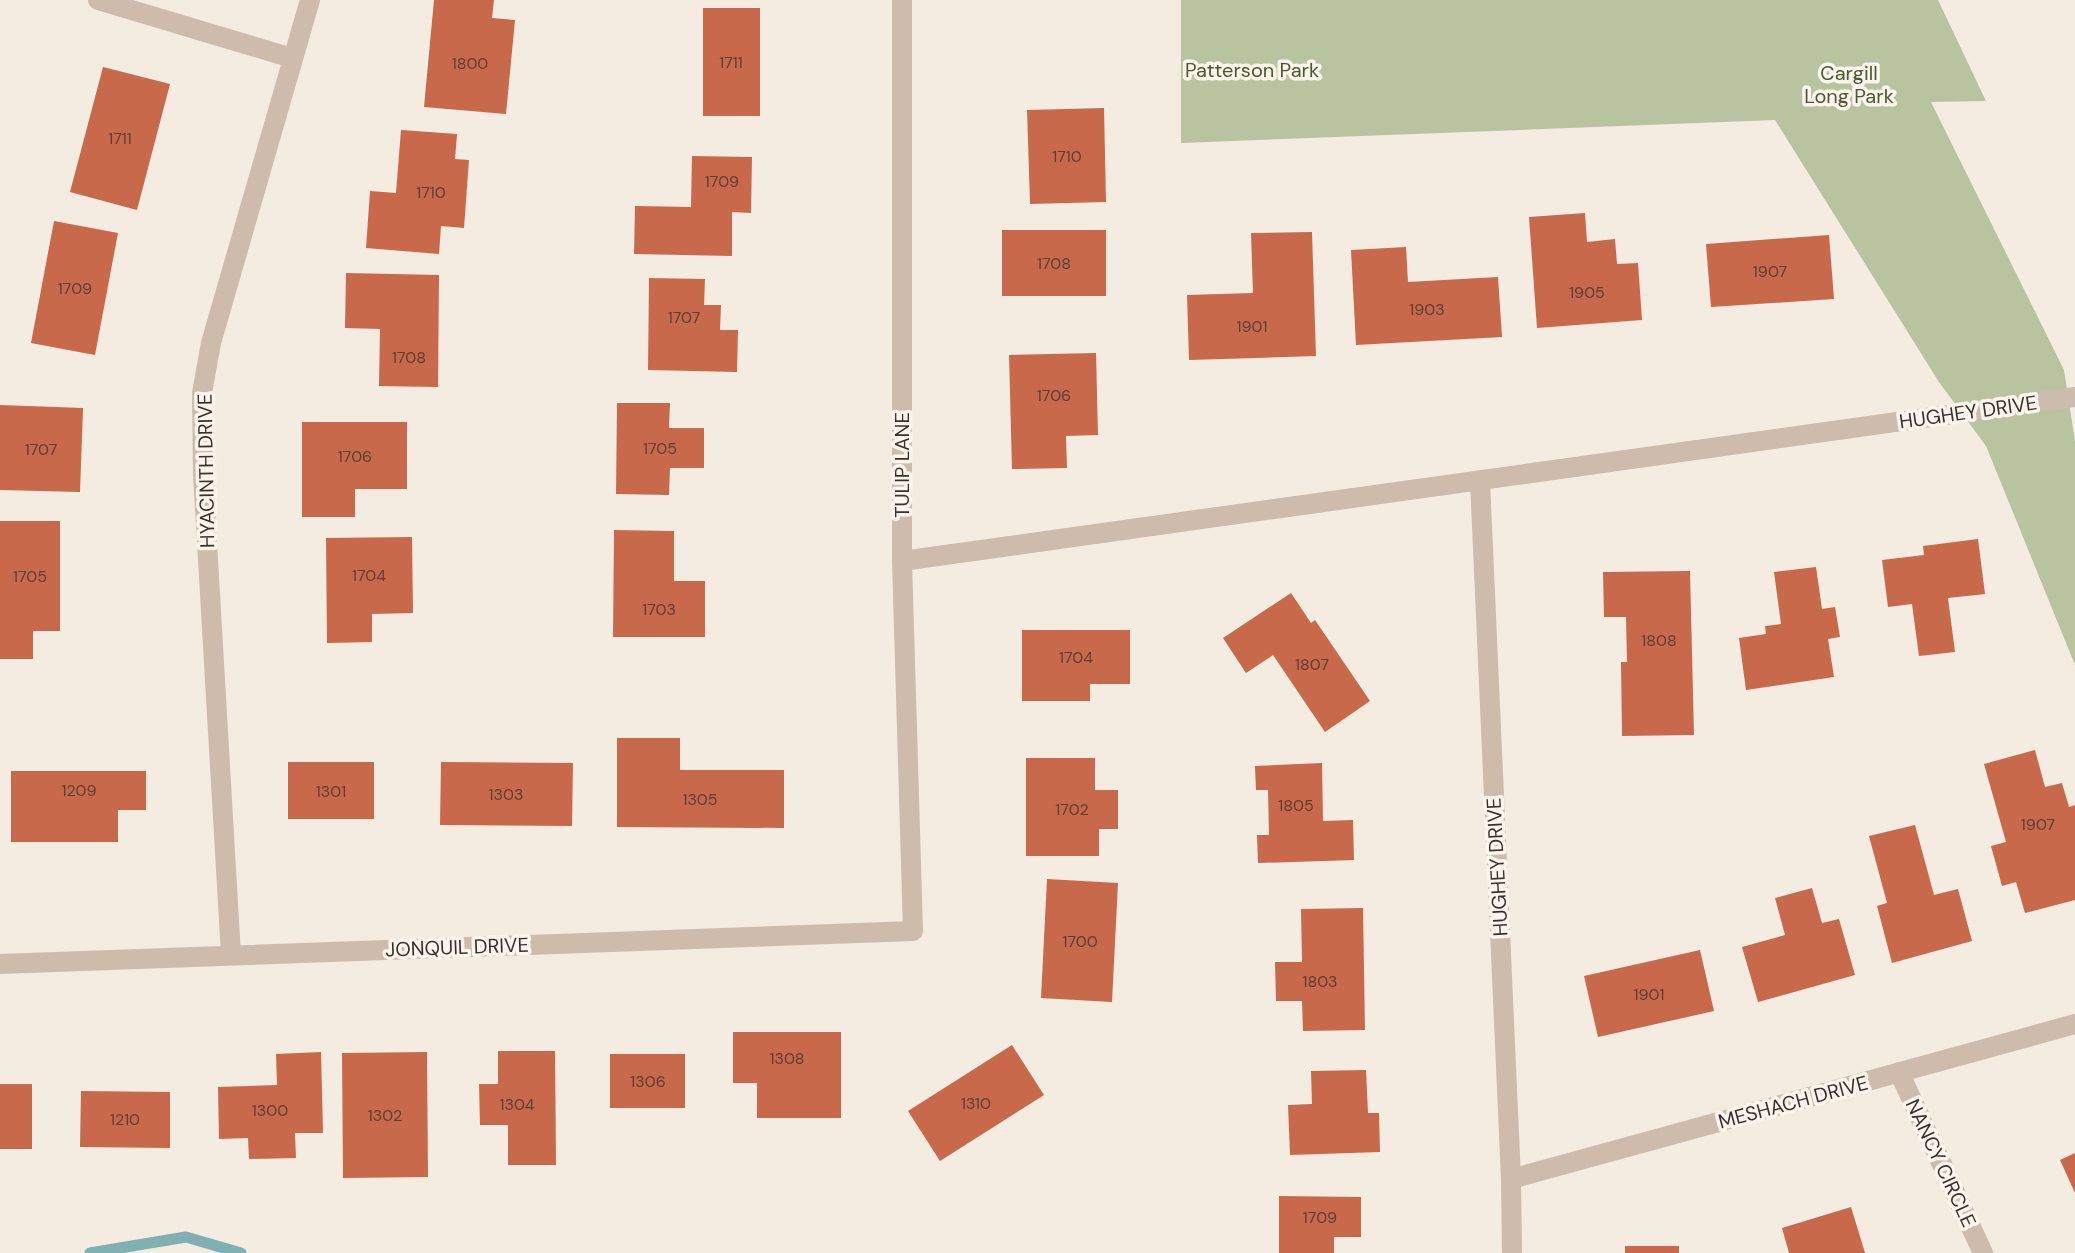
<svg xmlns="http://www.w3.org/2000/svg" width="2075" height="1253" font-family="'DM Sans',sans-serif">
<rect width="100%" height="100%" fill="#f4ebe1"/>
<path fill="#b8c4a0" d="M 1181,0 L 1938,0 L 1986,101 L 1931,102 L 2064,370 L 2075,441 L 2075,665 L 1986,446 L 1939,382 L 1775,120 L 1181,143 Z"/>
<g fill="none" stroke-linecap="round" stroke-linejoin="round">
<path stroke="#7fb0b2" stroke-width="11" d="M 90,1253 L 186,1237 L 241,1253"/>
</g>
<path fill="#c8694b" d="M 434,0 L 494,0 L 492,18 L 515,20 L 506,114 L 424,107 Z
M 703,8 L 760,8 L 760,116 L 703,116 Z
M 103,67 L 170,84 L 137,210 L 70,192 Z
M 1104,108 L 1106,202 L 1030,204 L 1027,110 Z
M 401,130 L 457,134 L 455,159 L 469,160 L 464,228 L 441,226 L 439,254 L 366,248 L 370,191 L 396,193 Z
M 692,156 L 752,157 L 751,213 L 732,212 L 732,256 L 634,254 L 635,206 L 691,207 Z
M 1585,213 L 1587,242 L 1615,239 L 1617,264 L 1638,263 L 1642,320 L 1537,328 L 1529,217 Z
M 54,221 L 118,233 L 95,355 L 31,343 Z
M 1002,230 L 1106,230 L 1106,296 L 1002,296 Z
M 1312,232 L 1316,356 L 1189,360 L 1187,295 L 1253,293 L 1251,233 Z
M 1829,235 L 1834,299 L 1711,307 L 1706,244 Z
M 1406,247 L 1408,282 L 1498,277 L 1502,337 L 1356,345 L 1351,250 Z
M 346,273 L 439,275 L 438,387 L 379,386 L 380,329 L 345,328 Z
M 649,278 L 705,279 L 704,305 L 721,305 L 720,330 L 738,330 L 737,372 L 648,370 Z
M 1096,353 L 1098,435 L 1066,436 L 1067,468 L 1012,469 L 1009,355 Z
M 617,403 L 670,403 L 669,428 L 704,428 L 704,468 L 670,468 L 669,495 L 616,494 Z
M 0,405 L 83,408 L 80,492 L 0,490 Z
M 302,422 L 407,422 L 407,489 L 355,489 L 355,517 L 302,517 Z
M 0,521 L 60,521 L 60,631 L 33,631 L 33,659 L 0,659 Z
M 614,530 L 674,531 L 674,581 L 705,581 L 705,637 L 613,637 Z
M 412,537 L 413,613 L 372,614 L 372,642 L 327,643 L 326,538 Z
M 1978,539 L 1985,594 L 1948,598 L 1955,652 L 1919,656 L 1912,604 L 1888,607 L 1882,560 L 1924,555 L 1923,546 Z
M 1816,567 L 1822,609 L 1835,607 L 1840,637 L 1828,639 L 1834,677 L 1746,690 L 1739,638 L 1766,634 L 1765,626 L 1781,624 L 1774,572 Z
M 1690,571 L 1694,735 L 1622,736 L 1621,662 L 1627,662 L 1626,617 L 1604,617 L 1603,572 Z
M 1291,593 L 1311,623 L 1315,620 L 1370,701 L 1325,732 L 1273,655 L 1246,673 L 1223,638 Z
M 1022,630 L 1130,630 L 1130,684 L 1090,684 L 1090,701 L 1022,701 Z
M 617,738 L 680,738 L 680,770 L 784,770 L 784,828 L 617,827 Z
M 2035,750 L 2045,787 L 2062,783 L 2069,807 L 2075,805 L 2075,900 L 2025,913 L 2016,882 L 2002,886 L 1991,846 L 2006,842 L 1984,764 Z
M 1026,758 L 1095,758 L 1095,790 L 1118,790 L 1118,829 L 1099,829 L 1099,856 L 1026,856 Z
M 288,762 L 374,762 L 374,819 L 288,819 Z
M 441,762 L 573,763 L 572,826 L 440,825 Z
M 1322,763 L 1323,821 L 1353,820 L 1354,860 L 1258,863 L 1257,835 L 1269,835 L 1268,790 L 1256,790 L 1255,766 Z
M 11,771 L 146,771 L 146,810 L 118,810 L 118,842 L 11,842 Z
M 1915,825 L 1934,895 L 1958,889 L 1972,941 L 1892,963 L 1877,906 L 1887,903 L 1869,836 Z
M 1047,879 L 1118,883 L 1112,1002 L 1041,998 Z
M 1812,888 L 1822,923 L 1839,919 L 1855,975 L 1758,1002 L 1742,947 L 1785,935 L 1775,898 Z
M 1363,908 L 1365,1030 L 1303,1031 L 1302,1001 L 1276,1001 L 1275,962 L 1302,962 L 1301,909 Z
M 1700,950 L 1714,1011 L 1598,1037 L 1584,976 Z
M 733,1032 L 841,1032 L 841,1118 L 757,1118 L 757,1083 L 733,1083 Z
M 1012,1045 L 1044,1095 L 940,1161 L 908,1111 Z
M 498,1051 L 555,1051 L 556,1165 L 508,1165 L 508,1125 L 480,1125 L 479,1084 L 498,1084 Z
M 321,1052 L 323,1133 L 295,1133 L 296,1158 L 249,1159 L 248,1138 L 219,1139 L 218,1087 L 277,1085 L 276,1054 Z
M 427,1052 L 428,1177 L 343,1178 L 342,1053 Z
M 610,1054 L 685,1054 L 685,1108 L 610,1108 Z
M 1366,1070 L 1368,1113 L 1379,1113 L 1380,1152 L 1290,1155 L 1288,1105 L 1312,1104 L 1311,1071 Z
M 0,1084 L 32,1084 L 32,1149 L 0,1149 Z
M 81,1091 L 170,1092 L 170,1148 L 80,1147 Z
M 2075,1153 L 2075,1193 L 2060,1160 Z
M 1279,1196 L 1361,1197 L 1361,1237 L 1334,1237 L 1334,1253 L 1279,1253 Z
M 1851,1207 L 1865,1253 L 1789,1253 L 1782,1228 Z
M 1625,1246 L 1679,1246 L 1679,1253 L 1625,1253 Z"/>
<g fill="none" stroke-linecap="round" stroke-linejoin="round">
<path stroke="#cdbbac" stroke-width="20" d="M 98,0 L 292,58
M 1480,481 L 1511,1179 L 1512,1253
M 902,561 L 2075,397
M 231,955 L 203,474 L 202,393 L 211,343 L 310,0
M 0,964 L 913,931 L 902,561 L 902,0
M 1899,1072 L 1983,1253
M 1511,1179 L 2075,1024"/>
</g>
<g text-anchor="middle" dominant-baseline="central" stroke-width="7" stroke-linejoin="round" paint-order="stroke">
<g font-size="16" fill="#5e3e33">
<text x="731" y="62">1711</text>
<text x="470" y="63">1800</text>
<text x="120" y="138">1711</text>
<text x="1067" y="156">1710</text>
<text x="722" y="181">1709</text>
<text x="431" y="192">1710</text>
<text x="1054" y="263">1708</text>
<text x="1770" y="271">1907</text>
<text x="75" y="288">1709</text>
<text x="1587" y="292">1905</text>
<text x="1427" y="309">1903</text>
<text x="684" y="317">1707</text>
<text x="1252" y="326">1901</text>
<text x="409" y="357">1708</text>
<text x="1054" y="395">1706</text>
<text x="660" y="448">1705</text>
<text x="41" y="449">1707</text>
<text x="355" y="456">1706</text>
<text x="369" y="575">1704</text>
<text x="30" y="576">1705</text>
<text x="659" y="609">1703</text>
<text x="1659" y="640">1808</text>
<text x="1076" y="657">1704</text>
<text x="1312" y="664">1807</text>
<text x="79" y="790">1209</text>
<text x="331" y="791">1301</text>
<text x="506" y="794">1303</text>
<text x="700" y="799">1305</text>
<text x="1296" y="805">1805</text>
<text x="1072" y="809">1702</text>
<text x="2038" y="824">1907</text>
<text x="1080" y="941">1700</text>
<text x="1320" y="981">1803</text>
<text x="1649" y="994">1901</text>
<text x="787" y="1058">1308</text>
<text x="648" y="1081">1306</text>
<text x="976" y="1103">1310</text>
<text x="517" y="1104">1304</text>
<text x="270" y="1110">1300</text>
<text x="385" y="1115">1302</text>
<text x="125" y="1119">1210</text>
<text x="1320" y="1217">1709</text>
</g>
<g font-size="20" fill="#4a5a2e" stroke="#fbf5ee">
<text x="1252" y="70">Patterson Park</text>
<text x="1849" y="73">Cargill<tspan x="1849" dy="23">Long Park</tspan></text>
</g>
<g font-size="20" fill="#3b302b" stroke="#fbf5ee">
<text transform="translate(1968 412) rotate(-8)">HUGHEY DRIVE</text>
<text transform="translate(902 465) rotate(-90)">TULIP LANE</text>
<text transform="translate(206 471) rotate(-91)">HYACINTH DRIVE</text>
<text transform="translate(1497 867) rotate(-93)">HUGHEY DRIVE</text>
<text transform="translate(457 947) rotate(-2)">JONQUIL DRIVE</text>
<text transform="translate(1793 1102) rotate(-15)">MESHACH DRIVE</text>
<text transform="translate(1941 1163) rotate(65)">NANCY CIRCLE</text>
</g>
</g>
</svg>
